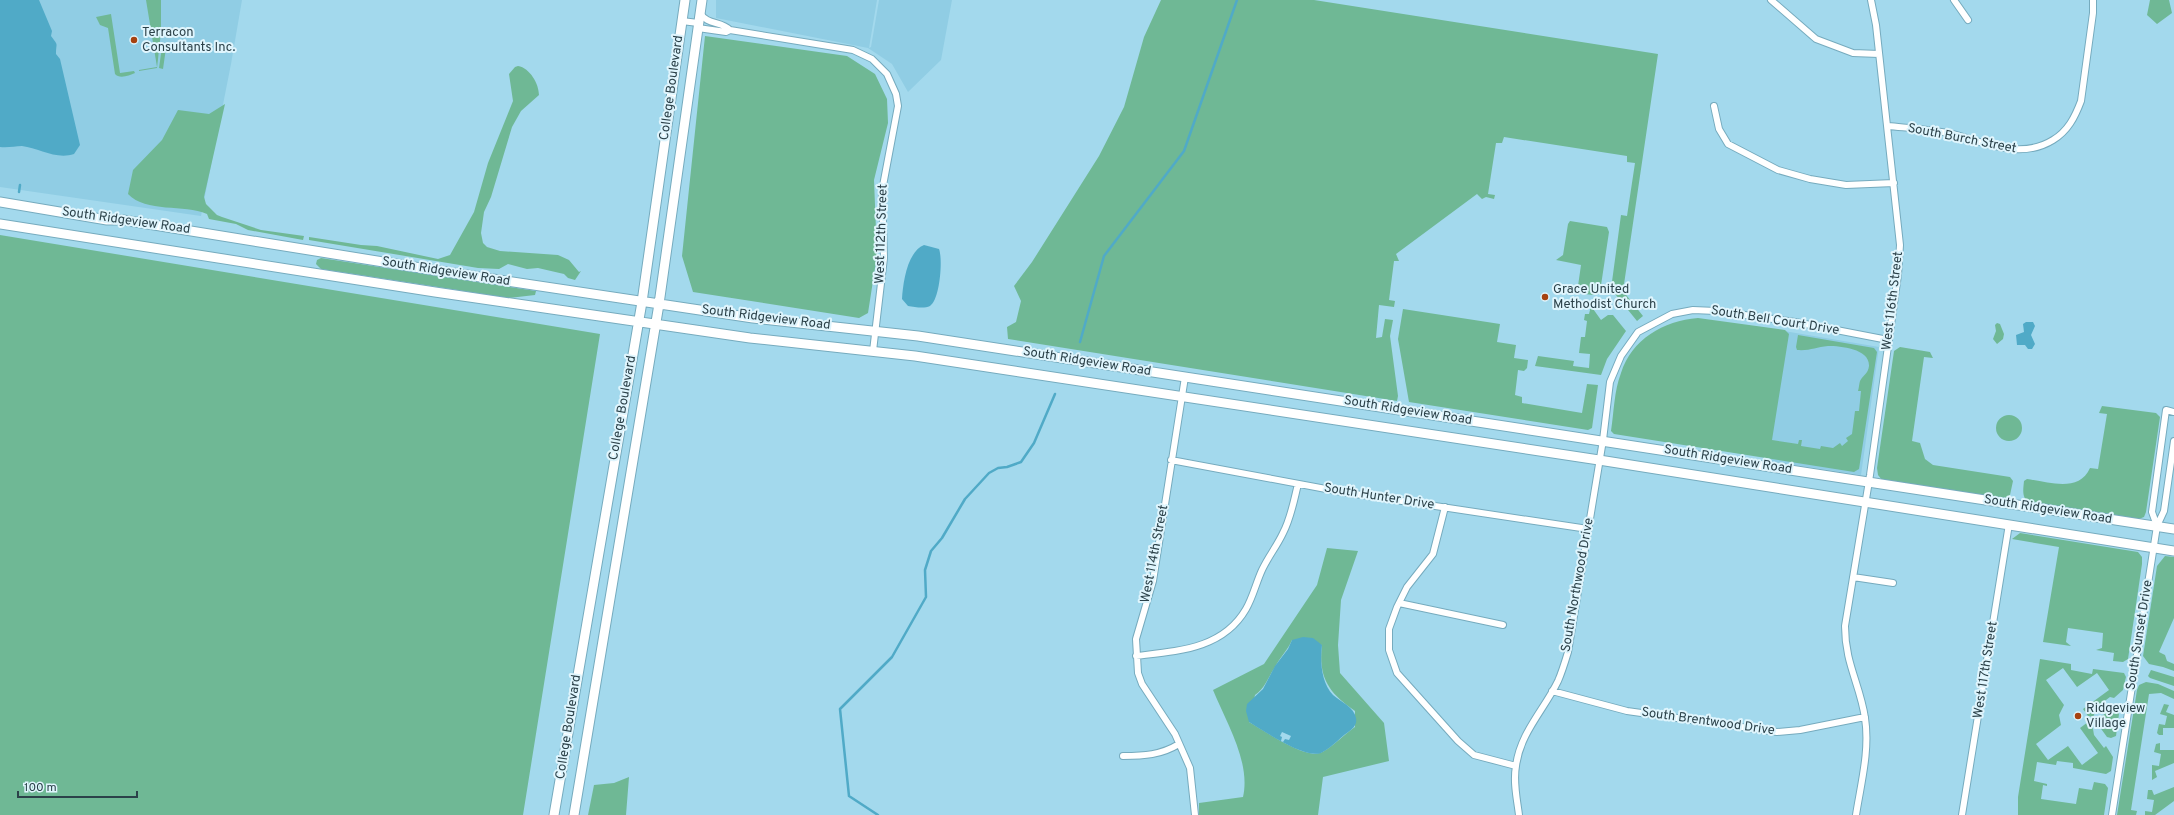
<svg xmlns="http://www.w3.org/2000/svg" width="2174" height="815" font-family="Overpass,sans-serif">
<rect width="100%" height="100%" fill="#a3d9ed"/>
<path fill="#90cde4" d="M 0,0 L 242,0 L 231,64 L 201,216 L 0,187 Z
M 716,0 L 877,0 L 869,48 L 871,47 L 879,0 L 952,0 L 941,60 L 908,92 L 892,64 L 868,48 L 716,18 Z
M 1784,331 L 1879,347 L 1861,475 L 1764,460 Z"/>
<path fill="#6fb895" fill-rule="evenodd" d="M 146,0 L 161,0 L 161,32 L 157,68 L 139,71 L 139,70 L 157,67 Z
M 1161,0 L 1314,0 L 1658,54 L 1623,291 L 1643,316 L 1637,321 L 1611,289 L 1621,215 L 1627,216 L 1635,163 L 1627,162 L 1627,156 L 1504,137 L 1502,143 L 1496,143 L 1488,194 L 1495,195 L 1494,199 L 1486,197 L 1482,199 L 1477,194 L 1396,254 L 1399,261 L 1394,261 L 1389,300 L 1395,301 L 1394,307 L 1379,305 L 1376,338 L 1382,337 L 1385,319 L 1393,320 L 1390,336 L 1398,396 L 1397,401 L 1008,339 L 1007,327 L 1016,322 L 1021,301 L 1014,286 L 1032,262 L 1099,156 L 1124,107 L 1144,37 Z
M 2150,0 L 2169,0 L 2172,13 L 2157,24 L 2147,15 Z
M 111,14 L 120,73 L 134,71 L 135,73 C 129,76 119,79 115,74 L 108,28 L 100,25 L 96,17 Z
M 705,36 L 847,56 L 875,74 L 887,99 L 888,123 L 874,180 L 877,255 L 868,313 L 859,318 L 693,292 L 682,256 Z
M 162,47 L 166,48 L 163,69 L 159,68 Z
M 518,66 C 530,68 539,84 539,95 L 521,111 L 512,127 L 491,197 L 484,212 L 481,233 L 483,243 L 487,247 L 500,251 L 558,255 L 569,260 L 579,272 L 581,271 L 575,280 L 568,278 L 564,274 L 538,268 L 527,269 L 508,264 L 499,269 L 478,268 L 309,240 L 309,237 L 361,245 L 377,246 L 438,259 L 450,255 L 474,212 L 488,163 L 513,101 L 509,74 L 515,67 Z
M 225,104 L 204,197 L 206,204 L 217,215 L 222,217 L 261,230 L 304,236 L 303,240 L 248,230 L 236,224 L 209,219 L 207,214 C 184,204 146,213 128,194 L 133,170 L 162,140 L 178,110 L 209,114 Z
M 1570,221 L 1607,227 L 1609,232 L 1600,292 L 1593,295 L 1577,293 L 1581,265 L 1556,260 L 1563,255 L 1568,224 Z
M 0,235 L 600,334 L 523,815 L 0,815 Z
M 321,258 L 536,291 L 535,295 L 509,298 L 321,269 L 316,264 L 317,260 Z
M 1591,306 L 1601,320 L 1608,315 L 1613,315 L 1626,331 L 1607,359 L 1601,375 L 1535,366 L 1538,356 L 1574,361 L 1573,366 L 1589,368 L 1590,354 L 1579,353 L 1581,337 L 1585,337 L 1587,321 L 1584,320 L 1585,314 L 1589,314 Z
M 1403,309 L 1500,324 L 1497,342 L 1516,345 L 1514,358 L 1528,360 L 1527,368 L 1524,371 L 1518,370 L 1515,395 L 1522,397 L 1522,403 L 1582,413 L 1587,384 L 1598,385 L 1592,428 L 1588,430 L 1409,402 L 1398,339 Z
M 1698,318 L 1785,330 L 1789,334 L 1772,440 L 1798,444 L 1799,440 L 1802,440 L 1801,446 L 1820,449 L 1821,446 L 1833,448 L 1840,443 L 1842,446 L 1848,441 L 1846,438 L 1852,434 L 1855,411 L 1859,411 L 1861,391 L 1858,391 C 1859,388 1859,384 1860,381 C 1863,375 1868,374 1869,366 C 1870,349 1841,346 1828,346 C 1816,347 1810,351 1797,350 L 1796,347 L 1798,335 L 1874,348 L 1877,352 L 1859,469 L 1854,472 L 1614,434 L 1611,431 C 1614,412 1614,391 1621,373 C 1632,339 1663,321 1698,318 Z
M 1997,323 L 2000,324 L 2004,334 L 2003,339 L 1997,344 L 1993,339 L 1996,331 L 1995,325 Z
M 1900,347 L 1930,352 L 1933,358 L 1924,357 L 1912,441 L 1920,443 L 1925,459 L 1933,465 L 2010,477 L 2013,481 L 2010,495 L 2003,500 L 1882,480 L 1878,475 L 1877,468 L 1894,351 Z
M 2102,406 L 2156,413 L 2160,417 L 2146,512 L 2144,517 L 2136,520 L 2028,503 C 2022,496 2023,491 2024,481 L 2027,479 C 2049,482 2079,493 2090,468 L 2098,469 L 2107,414 L 2099,413 Z
M1996 428a13 13 0 1 1 26 0a13 13 0 1 1-26 0Z
M 2020,533 L 2138,552 L 2142,557 L 2142,564 L 2128,659 L 2123,662 L 2113,661 L 2114,653 L 2096,650 L 2102,648 L 2103,633 L 2068,628 L 2066,642 L 2071,646 L 2043,642 L 2059,547 L 2012,539 Z
M 1327,548 L 1358,551 L 1341,600 L 1338,645 L 1340,673 L 1384,723 L 1389,761 L 1323,777 L 1318,815 L 1199,815 L 1199,803 L 1243,797 C 1251,762 1226,722 1213,690 L 1264,664 L 1317,585 ZM 1292,640 L 1322,645 C 1318,678 1329,693 1355,711 L 1355,727 C 1346,733 1328,751 1320,753 C 1305,759 1263,730 1249,722 L 1255,695 C 1266,687 1268,677 1275,667 C 1280,657 1288,650 1292,640 Z
M 2165,556 L 2174,557 L 2174,618 L 2159,652 L 2165,655 L 2167,661 L 2174,664 L 2174,671 L 2163,667 L 2149,664 L 2143,656 L 2157,566 Z
M 2040,659 L 2071,664 L 2071,670 L 2092,674 L 2093,669 L 2124,673 L 2126,677 L 2123,690 L 2114,698 L 2110,697 L 2098,706 L 2093,717 L 2088,716 L 2083,709 L 2109,690 L 2097,673 L 2077,687 L 2063,668 L 2046,680 L 2064,705 L 2059,715 L 2061,725 L 2036,744 L 2048,760 L 2068,746 L 2082,765 L 2098,753 L 2080,728 L 2088,722 L 2092,723 L 2094,735 L 2104,748 L 2106,746 L 2113,757 L 2111,771 L 2106,774 L 2073,768 L 2073,763 L 2057,761 L 2056,765 L 2037,762 L 2034,781 L 2047,784 L 2047,786 L 2043,785 L 2041,799 L 2076,804 L 2079,788 L 2092,790 L 2094,782 L 2105,784 L 2108,788 L 2104,815 L 2018,815 L 2018,797 Z
M 2151,670 L 2174,677 L 2174,686 L 2150,678 L 2148,676 Z
M 2146,682 L 2158,684 L 2174,691 L 2174,699 L 2161,693 L 2149,694 L 2131,810 L 2137,811 L 2136,815 L 2117,815 L 2137,690 L 2139,685 Z
M 2164,704 L 2169,705 L 2166,712 L 2174,715 L 2174,728 L 2163,728 L 2163,735 L 2159,735 L 2157,733 L 2159,724 L 2165,725 L 2167,716 L 2160,714 Z
M 2111,709 L 2116,709 L 2119,714 L 2116,736 L 2111,738 L 2107,737 L 2099,726 L 2102,716 Z
M 2160,743 L 2160,750 L 2174,750 L 2174,763 L 2155,771 L 2157,777 L 2152,780 L 2152,765 L 2159,766 L 2161,754 L 2154,752 L 2156,744 Z
M 629,777 L 626,815 L 588,815 L 594,785 L 614,783 Z
M 2174,787 L 2174,801 L 2155,815 L 2145,815 L 2145,811 L 2152,812 L 2154,800 L 2147,799 L 2148,790 L 2152,790 L 2154,795 Z"/>
<path fill="#50aac7" d="M 0,0 L 39,0 L 52,31 L 51,36 C 59,47 56,41 56,54 L 60,59 L 80,145 L 74,154 C 56,160 39,148 22,146 C 15,146 8,148 0,147 Z
M 924,245 L 939,249 C 943,259 940,300 930,306 C 924,309 915,307 908,306 L 902,299 C 903,283 907,252 924,245 Z
M 2026,322 L 2033,322 L 2035,326 L 2031,335 L 2035,344 L 2032,349 L 2028,349 L 2025,345 L 2017,345 L 2016,335 L 2024,332 L 2023,324 Z
M 1303,637 L 1313,638 L 1322,645 C 1320,661 1321,682 1333,695 C 1341,702 1354,707 1356,718 C 1358,727 1349,731 1343,736 C 1336,742 1329,749 1321,753 C 1305,759 1264,731 1249,722 L 1246,711 L 1247,704 L 1263,689 L 1275,666 L 1288,649 L 1292,640 Z"/>
<path fill="#a3d9ed" d="M 1282,732 L 1291,736 L 1289,740 L 1285,739 L 1283,742 L 1281,741 L 1282,737 L 1280,736 Z"/>
<g fill="none" stroke-linecap="round" stroke-linejoin="round">
<path stroke="#50aac7" stroke-width="2.5" d="M 19,192 L 20,185
M 1080,342 L 1104,256 L 1184,151 L 1237,0
M 878,815 L 849,796 L 840,709 L 892,657 L 926,597 L 925,570 L 931,551 L 942,538 L 965,499 L 989,473 L 998,468 L 1007,467 L 1021,462 L 1034,443 L 1055,394"/>
<defs>
<path id="street" d="M 1771,0 L 1816,39 L 1853,53 L 1879,54
M 1954,0 L 1968,20
M 700,13 C 707,25 721,21 730,30 L 853,50 L 872,59 L 887,74 L 896,94 L 898,106 L 882,191 L 884,258 L 873,351
M 682,21 L 698,23
M 698,28 L 726,32 L 730,30
M 1714,106 L 1719,129 L 1728,144 L 1778,170 L 1810,179 L 1846,185 L 1894,183
M 1888,126 C 1908,128 1928,129 1948,133 C 1983,141 2019,161 2053,140 C 2068,131 2075,117 2081,101 L 2093,13 L 2093,0
M 1185,377 L 1153,581 L 1136,639 L 1138,673 L 1142,684 L 1175,734 L 1190,768 L 1195,815
M 1171,460 L 1342,492 L 1588,529
M 1445,507 L 1433,554 L 1407,587 L 1397,607 L 1389,629 L 1389,650 L 1397,673 L 1458,741 L 1474,755 L 1516,766
M 2157,526 L 2152,512 L 2166,410 L 2174,412
M 1853,577 L 1893,583
M 1399,603 L 1503,625
M 1136,656 C 1178,651 1223,649 1246,609 C 1253,597 1256,583 1262,570 C 1268,557 1277,546 1283,533 C 1291,518 1294,500 1298,484
M 1552,691 L 1627,711 L 1777,732 L 1800,730 L 1865,717
M 1123,756 C 1144,756 1161,755 1179,744
M 1519,815 C 1517,799 1513,782 1516,766 C 1520,733 1544,710 1558,681 C 1562,672 1565,662 1568,652 L 1603,440 L 1610,382 L 1621,356 L 1638,332 L 1672,314 L 1693,310 L 1716,311 L 1795,322 L 1888,340
M 1856,815 C 1861,783 1870,750 1865,718 C 1860,684 1845,664 1845,626 L 1870,475 L 1898,275 L 1900,245 L 1876,25 L 1871,0
M 1962,815 L 2009,524
M 2112,815 L 2157,526 L 2164,511 L 2174,441"/>
<path id="secondary" d="M 0,202 L 107,220 L 123,220 L 433,270 L 753,318 L 918,336 L 2174,529
M 0,224 L 435,292 L 750,338 L 915,356 L 1599,460 L 2174,551
M 554,815 L 642,302 L 685,0
M 574,815 L 659,304 L 702,0"/>
</defs>
<use href="#street" stroke="#76abbe" stroke-width="8"/>
<use href="#secondary" stroke="#76abbe" stroke-width="11"/>
<use href="#street" stroke="#fff" stroke-width="6"/>
<use href="#secondary" stroke="#fff" stroke-width="9"/>
</g>
<g fill="#a64210" stroke="#dff5fd" stroke-width="1.5">
<circle cx="134" cy="40" r="4"/>
<circle cx="1545" cy="297" r="4"/>
<circle cx="2078" cy="716" r="4"/>
</g>
<g text-anchor="middle" dominant-baseline="central" stroke-width="4" stroke-linejoin="round" paint-order="stroke">
<g font-size="13" fill="#2b4149" stroke="#dff5fd" text-anchor="start">
<text x="142" y="33">Terracon<tspan x="142" dy="15">Consultants Inc.</tspan></text>
<text x="1553" y="290">Grace United<tspan x="1553" dy="15">Methodist Church</tspan></text>
<text x="2086" y="709">Ridgeview<tspan x="2086" dy="15">Village</tspan></text>
</g>
<g font-size="13" fill="#2b4149" stroke="#dff5fd">
<text transform="translate(672 88) rotate(-82)">College Boulevard</text>
<text transform="translate(1962 139) rotate(11)">South Burch Street</text>
<text transform="translate(126 221) rotate(8)">South Ridgeview Road</text>
<text transform="translate(882 234) rotate(-88)">West 112th Street</text>
<text transform="translate(446 272) rotate(9)">South Ridgeview Road</text>
<text transform="translate(1893 301) rotate(-83)">West 116th Street</text>
<text transform="translate(766 318) rotate(7)">South Ridgeview Road</text>
<text transform="translate(1775 321) rotate(9)">South Bell Court Drive</text>
<text transform="translate(1087 362) rotate(9)">South Ridgeview Road</text>
<text transform="translate(623 408) rotate(-80)">College Boulevard</text>
<text transform="translate(1408 411) rotate(9)">South Ridgeview Road</text>
<text transform="translate(1728 460) rotate(9)">South Ridgeview Road</text>
<text transform="translate(1379 497) rotate(9)">South Hunter Drive</text>
<text transform="translate(2048 510) rotate(9)">South Ridgeview Road</text>
<text transform="translate(1155 554) rotate(-79)">West 114th Street</text>
<text transform="translate(1578 585) rotate(-80)">South Northwood Drive</text>
<text transform="translate(2140 635) rotate(-81)">South Sunset Drive</text>
<text transform="translate(1986 670) rotate(-81)">West 117th Street</text>
<text transform="translate(1708 722) rotate(8)">South Brentwood Drive</text>
<text transform="translate(569 727) rotate(-81)">College Boulevard</text>
</g>
</g>
<path d="M18 791v6h119v-6" fill="none" stroke="#2b4149" stroke-width="2"/>
<text x="24" y="791" font-size="12" fill="#2b4149" stroke="#dff5fd" stroke-width="3" paint-order="stroke">100 m</text>
</svg>
